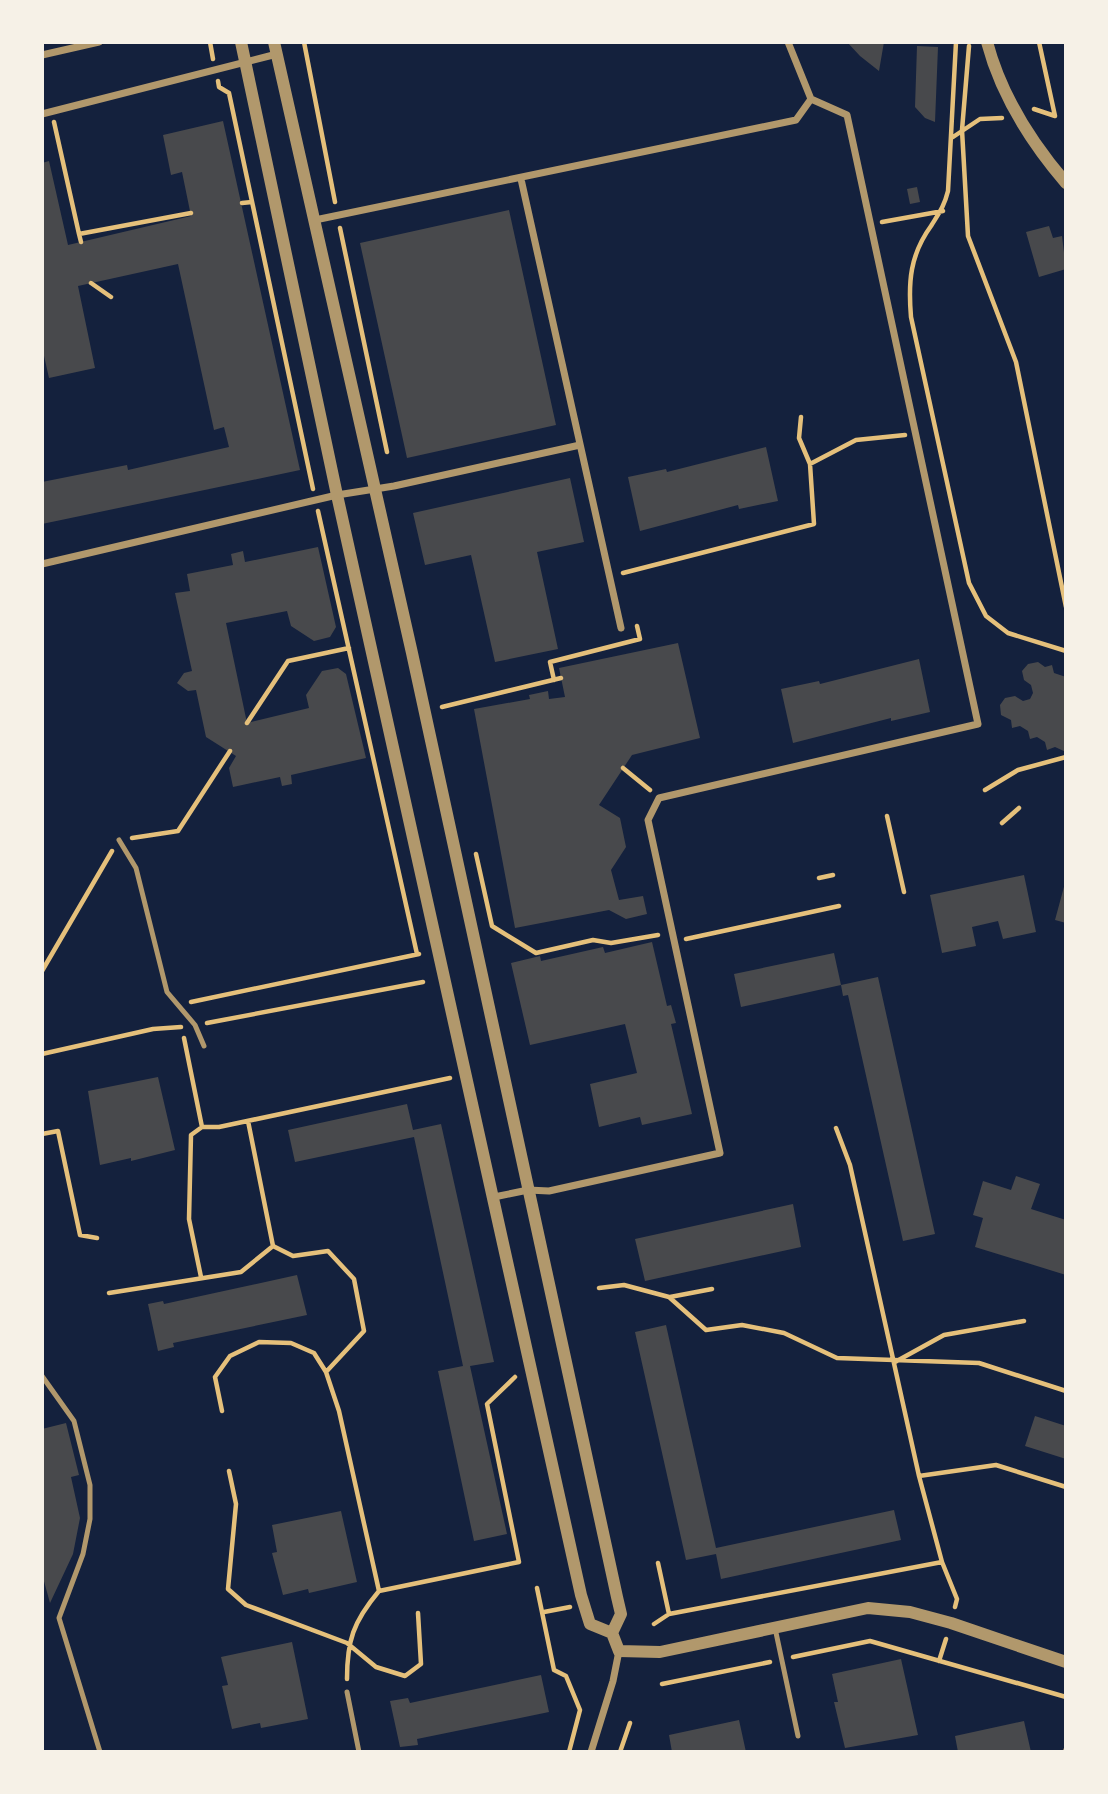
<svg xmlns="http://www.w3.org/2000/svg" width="1108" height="1794" font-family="'Exo 2',sans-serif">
<rect width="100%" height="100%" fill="#14213d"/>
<path fill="#48494c" d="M 847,42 L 884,42 L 879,71 L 860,56 Z
M 917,46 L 938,47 L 935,122 L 925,118 L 915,107 Z
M 223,121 L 300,470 L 42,524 L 42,482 L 127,465 L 128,470 L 229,447 L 224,427 L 214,430 L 178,264 L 78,286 L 95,368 L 49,378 L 42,347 L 42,163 L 49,161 L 68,245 L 191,216 L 182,172 L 171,175 L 163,135 Z
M 917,187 L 920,202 L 910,204 L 907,189 Z
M 509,210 L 556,425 L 407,458 L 360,243 Z
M 1049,226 L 1053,238 L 1062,236 L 1066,269 L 1039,277 L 1026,232 Z
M 766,447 L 778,501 L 739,509 L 738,505 L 640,531 L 628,477 L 666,469 L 667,472 Z
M 570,478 L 584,542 L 537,552 L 558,649 L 495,662 L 471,555 L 425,565 L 413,513 Z
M 318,547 L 336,627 L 330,637 L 314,641 L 291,626 L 287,611 L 226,623 L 247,723 L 309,708 L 306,695 L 322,671 L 338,668 L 346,674 L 366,758 L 291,775 L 292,784 L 282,786 L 280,777 L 233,787 L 229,768 L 236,756 L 206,737 L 196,690 L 188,691 L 177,683 L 184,673 L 192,671 L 175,593 L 190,591 L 187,574 L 233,565 L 231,554 L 243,551 L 245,562 Z
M 678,643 L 700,738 L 632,755 L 599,805 L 620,818 L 626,847 L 611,870 L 619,900 L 643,896 L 647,914 L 626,919 L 609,910 L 515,928 L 474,709 L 530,699 L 529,695 L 548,691 L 549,699 L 565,697 L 559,668 Z
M 919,659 L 930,712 L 891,721 L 891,718 L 793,743 L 781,689 L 819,681 L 820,684 Z
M 1038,662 L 1045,667 L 1052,665 L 1054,673 L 1066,677 L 1066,752 L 1055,747 L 1047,750 L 1045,742 L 1037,737 L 1030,739 L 1028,731 L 1020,726 L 1012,728 L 1011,720 L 1001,715 L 1000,705 L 1005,698 L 1015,696 L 1023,701 L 1030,699 L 1033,693 L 1031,685 L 1024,680 L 1022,671 L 1028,664 Z
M 1024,875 L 1036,932 L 1003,939 L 998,921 L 972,927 L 976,946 L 942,953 L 930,895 Z
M 1065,883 L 1066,883 L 1066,923 L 1055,920 Z
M 652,942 L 667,1006 L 671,1005 L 676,1023 L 671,1024 L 692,1114 L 642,1125 L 640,1117 L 599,1127 L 590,1084 L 637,1073 L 625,1024 L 530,1045 L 511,963 L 540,956 L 541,961 L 603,947 L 605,953 Z
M 834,953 L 841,985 L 741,1007 L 734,974 Z
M 878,977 L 935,1234 L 903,1241 L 848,995 L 843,996 L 841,985 Z
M 158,1077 L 175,1150 L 131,1161 L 131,1158 L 100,1165 L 88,1091 Z
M 407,1104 L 413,1130 L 441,1124 L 494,1362 L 470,1366 L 507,1534 L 474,1541 L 438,1371 L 463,1366 L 414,1137 L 295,1162 L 288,1130 Z
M 1016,1176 L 1040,1184 L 1031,1209 L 1066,1220 L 1066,1275 L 975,1247 L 983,1218 L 973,1215 L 983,1181 L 1011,1190 Z
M 793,1204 L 801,1247 L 645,1281 L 635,1239 Z
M 297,1275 L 307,1315 L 173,1343 L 174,1347 L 158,1351 L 148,1304 L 163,1301 L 164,1304 Z
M 666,1325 L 716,1548 L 894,1510 L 901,1540 L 721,1579 L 716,1554 L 686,1560 L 635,1332 Z
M 1035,1416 L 1066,1426 L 1066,1459 L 1025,1446 Z
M 66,1423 L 79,1475 L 71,1477 L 80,1518 L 73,1554 L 50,1603 L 42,1574 L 42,1429 Z
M 341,1511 L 357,1582 L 309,1593 L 308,1589 L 283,1595 L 272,1553 L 277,1552 L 272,1525 Z
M 292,1642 L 308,1719 L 261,1728 L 260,1723 L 232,1729 L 222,1686 L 228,1685 L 221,1657 Z
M 901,1659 L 918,1735 L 845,1748 L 834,1702 L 838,1702 L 832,1674 Z
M 541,1675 L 549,1712 L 417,1739 L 418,1745 L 400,1747 L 390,1701 L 408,1698 L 410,1703 Z
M 739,1720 L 746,1752 L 672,1752 L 669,1735 Z
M 1024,1721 L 1031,1752 L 958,1752 L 955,1736 Z"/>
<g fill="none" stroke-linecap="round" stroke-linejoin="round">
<path stroke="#e5c07b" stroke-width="4.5" d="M 210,42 L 213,59
M 304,42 L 335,202
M 956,42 L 948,191 C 944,207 939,213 931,226 C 910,255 908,282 911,317 L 969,583 L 986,616 L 1008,633 L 1066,651
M 969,46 L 962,130 L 968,236 L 1016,362 L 1066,607
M 218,81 L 219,87 L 229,93 L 313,489
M 1034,109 L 1055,116 L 1039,42
M 54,122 L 79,234
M 953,137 L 980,119 L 1002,118
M 242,203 L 252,202
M 882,222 L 943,211
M 340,228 L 387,452
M 81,242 L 79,234 L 191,213
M 91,283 L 111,297
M 810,464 L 856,440 L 905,435
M 318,511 L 417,954
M 623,573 L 814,524 L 810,464 L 799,438 L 801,417
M 554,680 L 550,662 L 640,639 L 637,626
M 442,707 L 561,678
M 247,723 L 288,661 L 349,648
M 623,768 L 650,790
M 985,790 L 1018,770 L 1066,757
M 887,816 L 904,892
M 1002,823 L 1019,808
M 132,838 L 178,831 L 230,751
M 476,854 L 492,926 L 536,953 L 593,940 L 611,943 L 658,935
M 819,878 L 833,875
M 686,939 L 839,906
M 42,971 L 112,851
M 191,1002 L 419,954
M 207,1023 L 423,982
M 184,1038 L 202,1127 L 191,1135 L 189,1219 L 201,1277
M 42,1054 L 153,1029 L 181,1027
M 202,1127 L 219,1127 L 450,1078
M 836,1128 L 850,1165 L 919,1476 L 942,1562 L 957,1599 L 955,1607
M 42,1134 L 58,1131 L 80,1235 L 97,1238
M 273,1246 L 293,1256 L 328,1251 L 354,1279 L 364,1331 L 326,1372 L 339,1411 L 379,1591 L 519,1562 L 487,1404 L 515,1377
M 599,1288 L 624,1285 L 669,1297 L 706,1330 L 742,1325 L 784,1333 L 837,1358 L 979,1363 L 1066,1391
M 109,1293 L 241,1272 L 273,1246 L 248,1121
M 670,1297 L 712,1289
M 895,1362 L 944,1335 L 1024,1321
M 222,1411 L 215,1377 L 230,1356 L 259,1342 L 291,1343 L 314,1353 L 326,1372
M 229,1471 L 236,1504 L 228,1589 L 246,1605 L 347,1643 L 376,1667 L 405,1676 L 421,1664 L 418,1613
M 919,1476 L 996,1465 L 1066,1487
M 537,1588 L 554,1670 L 566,1676 L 580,1710 L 569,1752
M 544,1612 L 570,1607
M 669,1614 L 942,1562
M 654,1624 L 669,1614 L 658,1563
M 793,1657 L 870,1641 L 1066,1697
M 939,1661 L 946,1639
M 347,1679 C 347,1641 353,1622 379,1591
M 662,1684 L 770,1662
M 620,1752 L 630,1723
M 1065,1752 L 1066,1749"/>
<path stroke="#b1986c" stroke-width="5" d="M 119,840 L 136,868 L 167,992 L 195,1025 L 204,1046
M 42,1376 L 74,1421 L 90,1485 L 90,1519 L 83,1554 L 59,1618 L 100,1752
M 775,1628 L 798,1736
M 347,1692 L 359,1752"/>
<path stroke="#b1986c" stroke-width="7" d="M 42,55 L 99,42
M 42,114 L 277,54
M 521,179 L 621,628
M 315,220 L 796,120 L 811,99
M 42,564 L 337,495 L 394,486 L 580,445
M 494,1197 L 528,1190 L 549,1191 L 720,1153 L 648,820 L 659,798 L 978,724 L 847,115 L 811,99 L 788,42
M 591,1752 L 613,1681 L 619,1651"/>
<path stroke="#b1986c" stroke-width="12" d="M 241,42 L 337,495 L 581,1595 L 590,1624 L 612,1633
M 274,42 L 412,653 L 617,1597 L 621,1614 L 612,1633 L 619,1651 L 660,1652 L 868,1608 L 910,1612 L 951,1623 L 1066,1662
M 987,42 C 1001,95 1030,141 1066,183"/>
</g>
<rect width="1108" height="1794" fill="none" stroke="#f6f1e7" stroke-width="88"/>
</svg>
